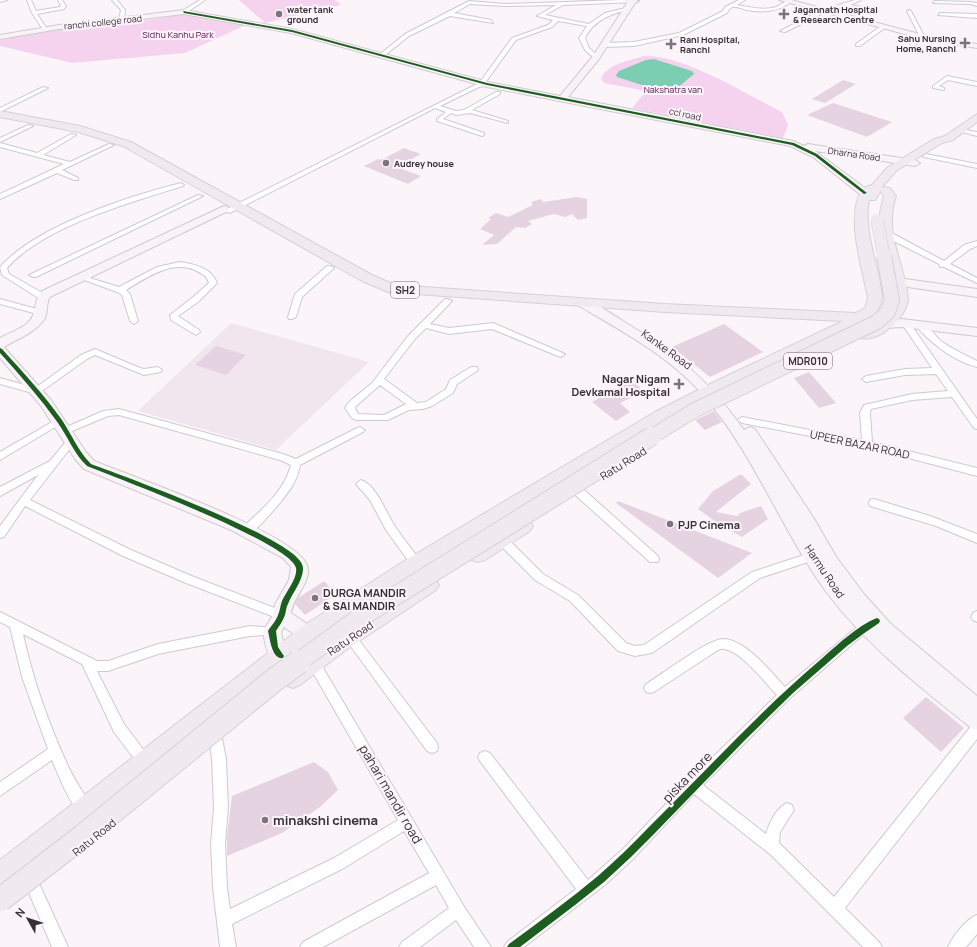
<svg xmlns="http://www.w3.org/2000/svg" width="977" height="947" font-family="Manrope,sans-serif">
<rect width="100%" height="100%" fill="#fbf5fa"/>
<path fill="#f1e5ee" d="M 231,323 L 369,362 L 276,450 L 138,411 Z"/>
<path fill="#f5d3ef" d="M 239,0 L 335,0 L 341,5 L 265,23 Z
M 187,14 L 248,24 L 185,53 L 72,63 L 0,46 L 0,40 L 73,27 L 134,22 Z
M 643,56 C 683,54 746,94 782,112 L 788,125 L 783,138 L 632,108 L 646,91 L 604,83 L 601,78 C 609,63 629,61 643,56 Z"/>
<path fill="#7cceb3" d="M 654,59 L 692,71 L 694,74 L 671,93 L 667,93 L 617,77 L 616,75 L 619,71 L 646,60 Z"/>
<path fill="#e5d3e2" d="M 843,80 L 856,84 L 825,103 L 812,99 Z
M 833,103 L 892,122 L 867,137 L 807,115 Z
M 404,148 L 421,154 L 397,167 L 421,176 L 408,184 L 364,166 L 378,159 L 381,160 Z
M 577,197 L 587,199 L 587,218 L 578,220 L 572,214 L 565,217 L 554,214 L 528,221 L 532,224 L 525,228 L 516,227 L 497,244 L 482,245 L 494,235 L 480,229 L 491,219 L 488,218 L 496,213 L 508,217 L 531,206 L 533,205 L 531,202 L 541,199 L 543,202 Z
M 724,324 L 763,352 L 710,377 L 672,347 Z
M 216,346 L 246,355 L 226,375 L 195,365 Z
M 809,372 L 836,403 L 819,408 L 794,378 Z
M 631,381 L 645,391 L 620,403 L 630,412 L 616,421 L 592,402 Z
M 714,411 L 722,422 L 705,430 L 695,420 Z
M 741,474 L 751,484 L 716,512 L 737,516 L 740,513 L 761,506 L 768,519 L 742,537 L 716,522 L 698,509 L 713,491 Z
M 618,501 L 724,542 L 752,553 L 718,578 L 616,503 Z
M 324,581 L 336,594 L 305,615 L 295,604 L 298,598 Z
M 926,697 L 964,728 L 941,752 L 903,718 Z
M 314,762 L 328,772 L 338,790 L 320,807 L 282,833 L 227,856 L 227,836 L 232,796 Z"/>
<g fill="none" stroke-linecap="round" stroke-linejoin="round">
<defs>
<path id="street" d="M 0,0 L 7,0 L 0,2 Z
M 27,0 L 31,0 L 36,11 L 60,7 L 61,6 L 58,0 L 62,0 L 66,6 L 64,9 L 37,14 L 47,29 L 44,31 L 32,13 Z
M 112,0 L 117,0 L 125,10 L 124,21 L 119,20 L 121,10 Z
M 200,0 L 205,0 L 186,13 L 182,13 L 182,11 Z
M 622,0 L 639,1 L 637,2 L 563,5 L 545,15 L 589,24 L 605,13 L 630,7 L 630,9 C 611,14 594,20 585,38 L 589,48 L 598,56 L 598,58 L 594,58 L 585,50 L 579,38 L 587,26 L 558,21 L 552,27 L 516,40 L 485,83 L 489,83 L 489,85 L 479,87 L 440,106 L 456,111 L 464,110 L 496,92 L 500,92 L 500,94 L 472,110 L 508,121 L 508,123 L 470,113 L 456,115 L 451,113 L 443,119 L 484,133 L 484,135 L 482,136 L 437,121 L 437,119 L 446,112 L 435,108 L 230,213 L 223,211 L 475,85 L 482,83 L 480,82 L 512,38 L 548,25 L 553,20 L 537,16 L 556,5 L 505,6 L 470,4 L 454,13 L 491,20 L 493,23 L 450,16 L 409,36 L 384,56 L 379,55 L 405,34 L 469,1 L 505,4 Z
M 739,0 L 745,0 L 737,5 C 750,7 763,11 776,7 C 782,4 786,0 793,0 C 780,12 763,13 746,10 C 742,9 737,6 733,7 C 730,7 728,11 727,13 L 683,35 L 634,46 L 604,47 L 601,45 L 604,43 L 634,42 L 679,33 L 723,11 L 725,7 Z
M 855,0 L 861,0 L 850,5 L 874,9 L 872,10 L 852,8 L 858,11 L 856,13 L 843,8 L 826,12 L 785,32 L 780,31 L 822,10 Z
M 935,1 L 970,2 L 977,3 L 977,6 L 970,4 L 933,3 Z
M 909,10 L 911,11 L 925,38 L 920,37 L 907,11 Z
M 940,13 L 977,14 L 977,18 L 938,15 Z
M 881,26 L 886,27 L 860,46 L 856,46 L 856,44 Z
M 913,32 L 916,34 L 915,42 L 920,53 L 916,53 L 910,44 L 910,34 Z
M 947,76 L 977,82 L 977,86 L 948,80 L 939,86 L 944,88 L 944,90 L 933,88 L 933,86 Z
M 43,87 L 48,88 L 0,112 L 0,108 Z
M 28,125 L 33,126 L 0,142 L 0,138 Z
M 959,129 L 977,132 L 977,136 L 959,131 Z
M 71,134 L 76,135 L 43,155 L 70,162 L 109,144 L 114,145 L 62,170 L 78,178 L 78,180 L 74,180 L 57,173 L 0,199 L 0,194 L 64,164 L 0,147 L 0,143 L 37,153 Z
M 926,154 L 977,164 L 977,168 L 924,157 L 923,156 Z
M 181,183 L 184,185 L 183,186 C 130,203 44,226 7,268 L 9,274 L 46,295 L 46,299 L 40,299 L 2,275 L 0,267 C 36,226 129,196 181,183 Z
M 198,195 L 203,196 L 36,277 L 33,277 L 29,275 Z
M 882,231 L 888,231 L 944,261 L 964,245 L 977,241 L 977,246 L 970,249 L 950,264 L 977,278 L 977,283 L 944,267 L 940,267 L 939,264 L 882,235 Z
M 180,262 C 194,264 212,268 217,283 L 198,302 L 178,316 L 199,330 L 200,332 L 196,335 L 171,320 L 170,315 L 192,298 L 209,283 C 207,276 201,273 195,270 C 171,260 146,278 126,290 L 130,294 L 138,321 L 134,324 L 130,321 L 122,295 L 117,292 L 76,277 L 80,275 L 119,287 L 157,267 Z
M 327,266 L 330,266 L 334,268 L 302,297 L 296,317 L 292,319 L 289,319 L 288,317 L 295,294 Z
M 0,299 L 44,311 L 45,313 L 41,315 L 0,304 Z
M 445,299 L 448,299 L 452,301 L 430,324 L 449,328 L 493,323 L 565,354 L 561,357 L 558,356 L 492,329 L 449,334 L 426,328 L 414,340 L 384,379 L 417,403 L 426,402 L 446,389 L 450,380 L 471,367 L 477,367 L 478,369 L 477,371 L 457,384 L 453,393 L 432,406 L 423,409 L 409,410 L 388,420 L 356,420 L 352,418 L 345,408 L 349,402 L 372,383 L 408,336 ZM 380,385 L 406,404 L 384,415 L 358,414 L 355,408 L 356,406 Z
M 906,321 L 909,322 L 977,419 L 977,429 L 974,428 L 952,397 L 912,400 L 871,409 L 870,413 L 872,442 L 977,468 L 977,476 L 867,447 L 742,423 L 737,420 L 742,417 L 862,440 L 860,413 L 864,405 L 912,394 L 948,391 L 936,374 L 905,375 L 866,382 L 862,379 L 866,376 L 905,369 L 932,368 L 902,324 Z
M 920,322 C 928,324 935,336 941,341 C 952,349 965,355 977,361 L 977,367 C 954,361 932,344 917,327 L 916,325 Z
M 95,349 L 140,368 L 144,369 L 158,367 L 162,370 L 161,372 L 144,375 L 95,355 L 87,359 L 39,393 L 36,394 L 0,384 L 0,378 L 35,388 L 81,355 Z
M 119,409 L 283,454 L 296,459 L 357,428 L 360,427 L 365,430 L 363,432 L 300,465 C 299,471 297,477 294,483 C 289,493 258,531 248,534 C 245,535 245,535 242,534 L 241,531 L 242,528 C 262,509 284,492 291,465 L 280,460 L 119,415 L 108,416 L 65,434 L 60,431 L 62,429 L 103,411 Z
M 59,418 L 62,419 L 64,421 L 62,423 L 0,460 L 0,452 Z
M 72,437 L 77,440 L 75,442 L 30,500 L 131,550 L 194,577 L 285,612 L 287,615 L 285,618 L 281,620 L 277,618 L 186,583 L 123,556 L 25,506 L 4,537 L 0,538 L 0,526 L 38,475 L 0,496 L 0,487 L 50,461 L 69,438 Z
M 361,480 C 376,485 386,512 394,525 C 402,537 411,548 420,560 L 421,563 L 420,566 L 412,566 L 386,530 L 370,500 L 356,484 Z
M 578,487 L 582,488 L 658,556 L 659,559 L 658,562 L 650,562 L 574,494 L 573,491 L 574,488 Z
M 874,499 L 930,516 L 977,534 L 977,543 L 936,526 L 870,506 L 869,503 L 870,500 Z
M 502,536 L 506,537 L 543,574 L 578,595 L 626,643 L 635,646 L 644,645 L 752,572 L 813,552 L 817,553 L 818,556 L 817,559 L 760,578 L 652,653 L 635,656 L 618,651 L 570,601 L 535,580 L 498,543 L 497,540 L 498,537 Z
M 977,611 L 977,622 L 973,620 L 971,617 L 973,613 Z
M 0,612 L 97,661 L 108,661 L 158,644 L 250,626 L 276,628 L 278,631 L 276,634 L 250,636 L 158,654 L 108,671 L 97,671 L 124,724 L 149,757 L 151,761 L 149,765 L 144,767 L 139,765 L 114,732 L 82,664 L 23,634 C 33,680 49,725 69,768 C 75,781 85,794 91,808 L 89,813 L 84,815 C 71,809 58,774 52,760 L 0,796 L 0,782 L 48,749 L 22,677 L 10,627 L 0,622 Z
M 870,620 L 874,622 L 876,625 L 874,628 L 864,634 L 789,699 L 703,785 L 766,834 C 769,823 776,808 787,803 L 792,805 L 794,810 L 780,832 L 779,843 L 834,897 L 972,725 L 977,723 L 977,739 L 845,908 L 879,942 L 882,947 L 863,947 L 771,855 L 694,794 L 633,859 L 606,884 L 524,947 L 504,947 L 507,942 L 576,889 L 480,761 L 478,757 L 480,753 L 485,751 L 490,753 L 588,880 L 623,849 L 688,781 L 777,695 C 765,683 741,651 724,649 C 721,648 718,650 715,652 L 654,692 L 650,693 L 646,692 L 644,688 L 646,684 C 661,675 708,639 723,639 C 745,639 771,672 785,687 L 856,628 Z
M 348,629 L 352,631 L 437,743 L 438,747 L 437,751 L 432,753 L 427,751 L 344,637 L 342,634 L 344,631 Z
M 312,655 L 316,656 L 463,905 L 491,947 L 474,947 L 456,920 L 420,947 L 399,947 L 402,942 L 449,908 L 436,885 L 323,947 L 300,947 L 303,942 L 429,873 L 404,831 L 344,868 L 232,924 L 236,947 L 220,947 L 213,888 L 211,843 L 214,808 L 212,759 L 208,728 L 209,724 L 214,722 L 219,724 L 220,728 L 226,759 L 228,808 L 225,843 L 227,888 L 230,909 L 334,858 L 398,820 L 308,664 L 306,660 L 308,656 Z
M 33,879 L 38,881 L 68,947 L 52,947 L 26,886 L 28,881 Z
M 977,915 L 977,934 L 966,947 L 948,947 C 953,936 966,919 977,915 Z"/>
<path id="secondary" d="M 629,0 L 637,0 L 599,59 L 568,97 L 793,141 L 804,146 L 808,144 L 915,160 L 920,163 L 915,166 L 815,151 L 869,191 L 870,193 L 869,195 L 861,195 L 813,157 L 790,146 L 487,87 L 291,33 L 184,14 L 59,29 L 0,39 L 0,35 L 59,25 L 184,10 L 292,29 L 488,82 L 560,96 L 593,56 Z
M 779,0 L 791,0 L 923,35 L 977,44 L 977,48 L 923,39 Z
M 224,206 L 228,207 L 229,209 L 228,211 L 50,297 C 46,303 48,311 45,318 C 37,332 17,339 4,347 L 51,400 L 86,452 L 94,461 C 131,476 295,533 307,565 C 313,580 293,597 291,613 L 306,623 L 316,627 L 319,632 L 316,637 C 304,641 293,634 284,627 L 281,632 L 284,646 L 289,656 L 286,661 C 268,668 265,644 263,631 L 273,615 L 275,604 L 289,580 L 291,567 L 283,558 L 231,530 L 84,469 L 75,459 L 41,406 L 0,358 L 0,338 C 10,332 29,327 33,315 C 36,306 35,299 42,291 Z
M 898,278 L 977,289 L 977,297 L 894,285 L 892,282 L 894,279 Z
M 583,299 C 597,303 611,314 623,321 C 676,353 708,379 744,430 L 750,427 L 755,429 L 813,517 L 837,558 L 864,594 L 890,623 L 977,696 L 977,730 L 970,727 C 919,686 867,646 827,593 C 781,530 755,455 703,395 C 670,357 622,331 579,306 L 577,303 L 579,300 Z
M 902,319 L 977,328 L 977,336 L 902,327 L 886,328 L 880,324 L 886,320 Z"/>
<path id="primary" d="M 0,111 L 80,126 L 131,142 L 372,275 L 395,285 L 665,304 L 856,313 L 865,308 L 868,299 C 863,269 844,215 863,188 L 872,185 L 888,167 L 934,139 L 945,136 L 977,114 L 977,122 L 953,140 L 942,143 L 896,171 L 882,187 L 890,188 L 896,196 C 883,236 905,261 908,299 C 907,317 879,343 861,338 L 859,335 C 866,324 883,323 891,311 C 901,293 882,256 880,236 C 878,222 880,209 884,196 L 881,191 L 875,200 L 869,200 C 863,234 879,264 882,297 C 882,301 879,308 877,312 C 870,321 857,325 847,331 L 720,390 L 667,420 L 423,568 L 317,638 L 9,884 L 0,887 L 0,860 L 303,626 L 409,558 L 655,412 L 710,384 L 843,321 L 665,312 L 388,292 L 362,281 L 123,146 L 78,132 L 0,117 Z
M 524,519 L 530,521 L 533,526 L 530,531 L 485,560 L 478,562 L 471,560 L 469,555 L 471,550 L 518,521 Z
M 429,577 L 436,580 L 439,585 L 436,590 L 346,650 L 300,685 L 293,688 L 286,685 L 283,679 L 286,673 L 332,638 L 422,580 Z"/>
</defs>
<use href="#street" stroke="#cecacd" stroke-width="2"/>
<use href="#secondary" stroke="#cecacd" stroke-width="2"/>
<use href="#primary" stroke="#d5d2d5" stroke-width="2"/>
<use href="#street" fill="#fefefe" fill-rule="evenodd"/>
<use href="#secondary" fill="#f8f3f7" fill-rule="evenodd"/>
<use href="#primary" fill="#f1e9f0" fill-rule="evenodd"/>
<defs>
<path id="primary-bridge-far3" d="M 877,220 L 884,257"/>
<path id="primary-bridge-far2" d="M 651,437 L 695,410 L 877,322 L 888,312 L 892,300 L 884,256"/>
<path id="primary-bridge-far1" d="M 297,663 L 355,621 L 652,436"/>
<path id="primary-bridge" d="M 0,900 L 83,836 L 273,681 L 299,662"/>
</defs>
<use href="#primary-bridge-far3" stroke="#d5d2d5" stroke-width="13" stroke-linecap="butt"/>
<use href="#primary-bridge-far2" stroke="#d5d2d5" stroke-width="16" stroke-linecap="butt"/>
<use href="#primary-bridge-far1" stroke="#d5d2d5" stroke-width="20" stroke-linecap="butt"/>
<use href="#primary-bridge" stroke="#d5d2d5" stroke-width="25" stroke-linecap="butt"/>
<use href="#primary-bridge-far3" stroke="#f1e9f0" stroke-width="12"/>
<use href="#primary-bridge-far2" stroke="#f1e9f0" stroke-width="14"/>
<use href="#primary-bridge-far1" stroke="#f1e9f0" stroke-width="18"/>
<use href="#primary-bridge" stroke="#f1e9f0" stroke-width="23"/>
<defs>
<path id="cycleway" d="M 183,11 L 292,30 L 487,83 L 794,143 L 817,154 L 867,193 L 864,194 L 815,156 L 792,145 L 487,85 L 292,32 L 184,13 Z
M 0,348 L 2,349 C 23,372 44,395 62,420 C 72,435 78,451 91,464 C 126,477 289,536 302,564 C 307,576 292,593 288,604 C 286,607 286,612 285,615 C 283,621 279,626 276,631 L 278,647 L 284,656 L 283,658 C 272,660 270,639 268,631 C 271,626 276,621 278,615 C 280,611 280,606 282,601 C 286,592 298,578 296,568 C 291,543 117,478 87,466 C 74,454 68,437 58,423 C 40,398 20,375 0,353 Z
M 877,618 L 879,619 L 880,621 L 879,623 L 863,634 L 847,646 L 793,693 L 746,739 L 654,834 L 631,857 L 604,882 L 575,905 L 520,947 L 507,947 L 509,944 C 539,922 569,900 598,876 C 615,861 632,845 648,828 C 705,772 758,713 819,661 C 834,648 858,625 877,618 Z"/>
</defs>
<use href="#cycleway" stroke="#fdf3fb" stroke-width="2"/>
<use href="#cycleway" fill="#1b5e20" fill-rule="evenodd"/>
</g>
<g fill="#7a7579" stroke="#fdf3fb" stroke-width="1.5">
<circle cx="279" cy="14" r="4"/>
<path d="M782 8h4v4h4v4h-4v4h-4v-4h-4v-4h4z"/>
<path d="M963 37h4v4h4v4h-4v4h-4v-4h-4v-4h4z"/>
<path d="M669 38h4v4h4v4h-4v4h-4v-4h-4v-4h4z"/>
<circle cx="386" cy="163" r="4"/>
<path d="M677 378h4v4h4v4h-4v4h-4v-4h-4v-4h4z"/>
<circle cx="670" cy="524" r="4"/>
<circle cx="315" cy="598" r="4"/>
<circle cx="265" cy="820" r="4"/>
</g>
<g text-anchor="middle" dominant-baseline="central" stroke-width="4" stroke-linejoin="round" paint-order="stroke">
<g font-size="9" font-weight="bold" fill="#343033" stroke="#fdf3fb" text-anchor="start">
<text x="287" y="9">water tank<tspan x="287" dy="10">ground</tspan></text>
<text x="793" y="9">Jagannath Hospital<tspan x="793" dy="10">&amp; Research Centre</tspan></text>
<text x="956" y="38" text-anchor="end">Sahu Nursing<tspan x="956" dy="10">Home, Ranchi</tspan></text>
<text x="680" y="39">Rani Hospital,<tspan x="680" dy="10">Ranchi</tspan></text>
<text x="394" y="163">Audrey house</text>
</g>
<g font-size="9" fill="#343033" stroke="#fdf3fb">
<text transform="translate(103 22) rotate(-6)">ranchi college road</text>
<text transform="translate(685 114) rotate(12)">ccl road</text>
<text transform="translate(854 154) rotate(8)">Dharna Road</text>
</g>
<g font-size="9" fill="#55114e" stroke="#fdf3fb">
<text x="178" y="34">Sidhu Kanhu Park</text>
<text x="673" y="89">Nakshatra van</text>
</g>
<g fill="#fdf3fb" stroke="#706a6f" stroke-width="1">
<rect x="391" y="282" width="28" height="16" rx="3"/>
<rect x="784" y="353" width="48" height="16" rx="3"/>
</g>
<g font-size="10" font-weight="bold" fill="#343033">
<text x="405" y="290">SH2</text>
<text x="808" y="361">MDR010</text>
</g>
<g font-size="11" fill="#343033" stroke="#fdf3fb">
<text transform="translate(667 349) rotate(36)">Kanke Road</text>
<text transform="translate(860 444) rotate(12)">UPEER BAZAR ROAD</text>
<text transform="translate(623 463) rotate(-32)">Ratu Road</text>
<text transform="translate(825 571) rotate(56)">Harmu Road</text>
<text transform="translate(350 638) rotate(-34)">Ratu Road</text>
<text transform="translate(94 837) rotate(-39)">Ratu Road</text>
</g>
<g font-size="11" font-weight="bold" fill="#343033" stroke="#fdf3fb" text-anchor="start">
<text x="670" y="378" text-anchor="end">Nagar Nigam<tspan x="670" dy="13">Devkamal Hospital</tspan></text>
<text x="678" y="524">PJP Cinema</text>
<text x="323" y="592">DURGA MANDIR<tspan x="323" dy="13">&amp; SAI MANDIR</tspan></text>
</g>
<g font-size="13" fill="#343033" stroke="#fdf3fb">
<text transform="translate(687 777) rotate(-46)">piska more</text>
<text transform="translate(391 794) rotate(60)">pahari mandir road</text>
</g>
<g font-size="13" font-weight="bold" fill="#343033" stroke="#fdf3fb" text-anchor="start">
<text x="273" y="820">minakshi cinema</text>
</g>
</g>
<g transform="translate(28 919) rotate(309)" stroke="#fdf3fb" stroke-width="3" paint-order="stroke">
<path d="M0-3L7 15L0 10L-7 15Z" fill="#343033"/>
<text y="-6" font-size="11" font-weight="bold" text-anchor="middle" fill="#343033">N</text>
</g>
</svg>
